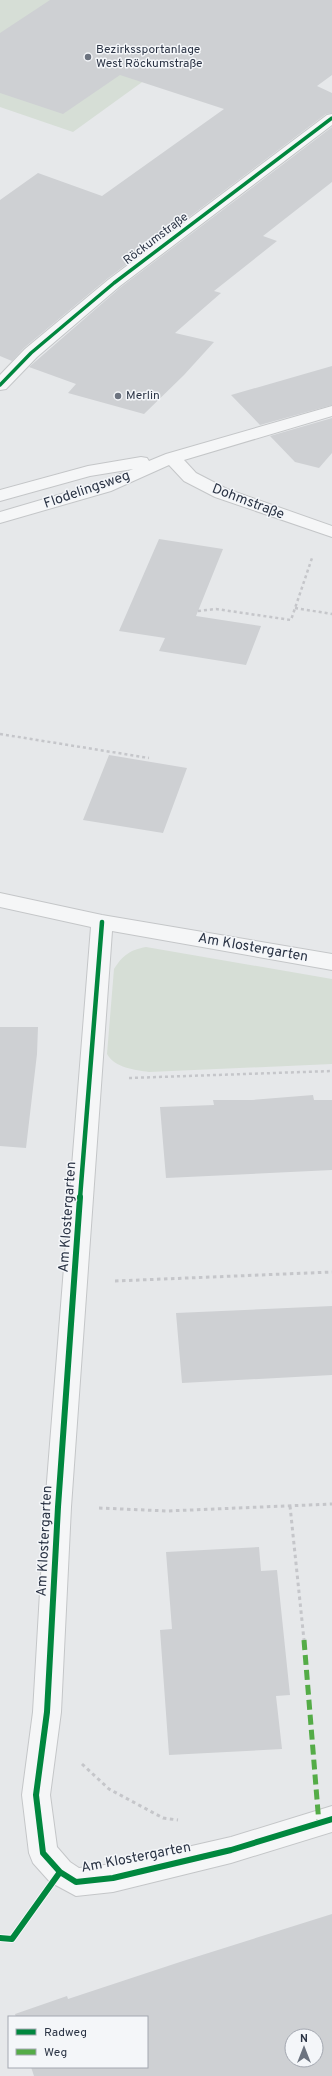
<svg xmlns="http://www.w3.org/2000/svg" width="332" height="2076" font-family="Overpass,sans-serif">
<rect width="100%" height="100%" fill="#e6e8ea"/>
<path fill="#d6ded6" d="M 0,0 L 223,0 L 246,7 L 73,132 L 0,107 Z
M 146,947 L 332,979 L 332,1064 L 149,1072 C 135,1070 115,1068 107,1054 L 114,969 C 123,955 130,950 146,947 Z"/>
<path fill="#ced0d3" fill-rule="evenodd" d="M 50,0 L 332,0 L 332,75 L 317,86 L 332,93 L 332,113 L 326,114 L 107,279 L 24,348 L 12,361 L 0,356 L 0,200 L 38,173 L 102,196 L 224,109 L 120,75 L 63,114 L 0,93 L 0,33 Z
M 332,127 L 332,182 L 263,236 L 277,241 L 214,291 L 221,293 L 175,333 L 214,342 L 184,375 L 144,414 L 68,393 L 76,384 L 29,367 L 121,287 Z
M 332,366 L 332,405 L 260,425 L 231,395 Z
M 332,418 L 332,453 L 319,468 L 295,462 L 270,436 Z
M 159,539 L 223,549 L 196,616 L 261,626 L 246,665 L 159,651 L 165,638 L 119,631 Z
M 109,755 L 187,768 L 163,833 L 83,820 Z
M 0,1027 L 38,1027 L 37,1054 L 26,1148 L 0,1146 Z
M 313,1095 L 314,1100 L 332,1100 L 332,1170 L 166,1178 L 160,1107 L 214,1105 L 213,1100 L 252,1100 Z
M 332,1306 L 332,1375 L 182,1383 L 176,1313 Z
M 259,1547 L 261,1571 L 277,1570 L 290,1695 L 276,1696 L 282,1749 L 169,1755 L 160,1630 L 172,1629 L 166,1552 Z
M 332,1914 L 332,2076 L 34,2076 L 31,2067 L 147,2067 L 147,2017 L 16,2017 L 15,2014 L 67,1996 L 68,1999 L 183,1961 ZM 292,2036 L 316,2036 L 316,2060 L 292,2060 Z"/>
<g fill="none" stroke-linecap="round" stroke-linejoin="round">
<defs>
<path id="minor" d="M 332,114 L 332,125 L 120,286 L 37,357 L 6,389 L 0,390 L 0,375 L 25,349 L 108,280 L 327,115 Z
M 332,406 L 332,416 L 184,460 L 196,473 L 227,489 L 332,526 L 332,537 L 215,497 L 184,481 L 169,465 L 111,491 L 0,523 L 0,512 L 99,483 L 133,469 L 90,476 L 0,501 L 0,490 L 88,466 L 141,457 L 147,458 L 149,461 L 166,454 Z
M 0,893 L 102,915 L 332,954 L 332,970 L 112,931 L 71,1507 L 61,1712 L 50,1795 L 57,1847 L 70,1862 L 79,1868 L 113,1864 L 231,1837 L 332,1806 L 332,1832 L 231,1863 L 113,1892 L 76,1896 L 50,1882 L 33,1863 L 29,1853 L 22,1795 L 33,1712 L 45,1507 L 91,927 L 0,907 Z"/>
</defs>
<use href="#minor" stroke="#c4c6c8" stroke-width="2"/>
<path stroke="#c5c6ca" stroke-width="2.5" stroke-dasharray="3 3" stroke-linecap="butt" d="M 295,608 L 332,614
M 198,611 L 216,609 L 291,620 L 312,558
M 0,734 L 149,758
M 129,1078 L 332,1071"/>
<path stroke="#c5c6ca" stroke-width="3" stroke-dasharray="3.5 3.5" stroke-linecap="butt" d="M 115,1281 L 332,1272
M 290,1506 L 304,1640
M 99,1508 L 167,1511 L 332,1504
M 82,1764 L 109,1789 L 163,1818 L 178,1820"/>
<use href="#minor" fill="#f5f6f7" fill-rule="evenodd"/>
<path stroke="#54ac47" stroke-width="5" stroke-dasharray="10 5" stroke-linecap="butt" d="M 304,1640 L 319,1824"/>
<defs>
<path id="cycleway-far2" d="M 0,385 L 31,353 L 114,283 L 332,118"/>
<path id="cycleway-far1" d="M 80,1198 L 102,922"/>
<path id="cycleway" d="M 80,1197 L 58,1507 L 47,1712 L 36,1795 L 43,1853 L 60,1872 L 76,1882 L 113,1878 L 231,1850 L 332,1819
M 0,1938 L 12,1939 L 60,1872"/>
</defs>
<use href="#cycleway-far2" stroke="#f4f6f9" stroke-width="5.5"/>
<use href="#cycleway-far1" stroke="#f4f6f9" stroke-width="7"/>
<use href="#cycleway" stroke="#f4f6f9" stroke-width="8"/>
<use href="#cycleway-far2" stroke="#00873e" stroke-width="3.5"/>
<use href="#cycleway-far1" stroke="#00873e" stroke-width="4.5"/>
<use href="#cycleway" stroke="#00873e" stroke-width="6"/>
</g>
<g fill="#6c737f" stroke="#f4f6f9" stroke-width="1.5">
<circle cx="88" cy="57" r="4"/>
<circle cx="118" cy="396" r="4"/>
</g>
<g text-anchor="middle" dominant-baseline="central" stroke-width="3" stroke-linejoin="round" paint-order="stroke">
<g font-size="12" fill="#2b3445" stroke="#f4f6f9" text-anchor="start">
<text x="96" y="50">Bezirkssportanlage<tspan x="96" dy="14">West Röckumstraße</tspan></text>
<text x="126" y="396">Merlin</text>
</g>
<g font-size="12" fill="#2b3445" stroke="#f4f6f9">
<text transform="translate(156 239) rotate(-37)">Röckumstraße</text>
</g>
<g font-size="14" fill="#2b3445" stroke="#f4f6f9">
<text transform="translate(87 490) rotate(-19)">Flodelingsweg</text>
<text transform="translate(248 502) rotate(21)">Dohmstraße</text>
<text transform="translate(253 948) rotate(10)">Am Klostergarten</text>
<text transform="translate(68 1217) rotate(-86)">Am Klostergarten</text>
<text transform="translate(45 1541) rotate(-87)">Am Klostergarten</text>
<text transform="translate(136 1858) rotate(-11)">Am Klostergarten</text>
</g>
</g>
<rect x="8" y="2016" width="140" height="52" fill="#f4f6f9" stroke="#a4a8b1"/>
<rect x="16" y="2029" width="20" height="6" fill="#00873e" stroke="#a4a8b1"/>
<text x="44" y="2036" font-size="12" fill="#2b3445">Radweg</text>
<rect x="16" y="2049" width="20" height="6" fill="#54ac47" stroke="#a4a8b1"/>
<text x="44" y="2056" font-size="12" fill="#2b3445">Weg</text>
<g transform="translate(304 2048)"><circle r="19" fill="#f4f6f9" stroke="#a4a8b1"/>
<path d="M0-3L7 15L0 10L-7 15Z" fill="#6c737f"/>
<text y="-6" font-size="11" font-weight="bold" text-anchor="middle" fill="#2b3445">N</text>
</g>
</svg>
